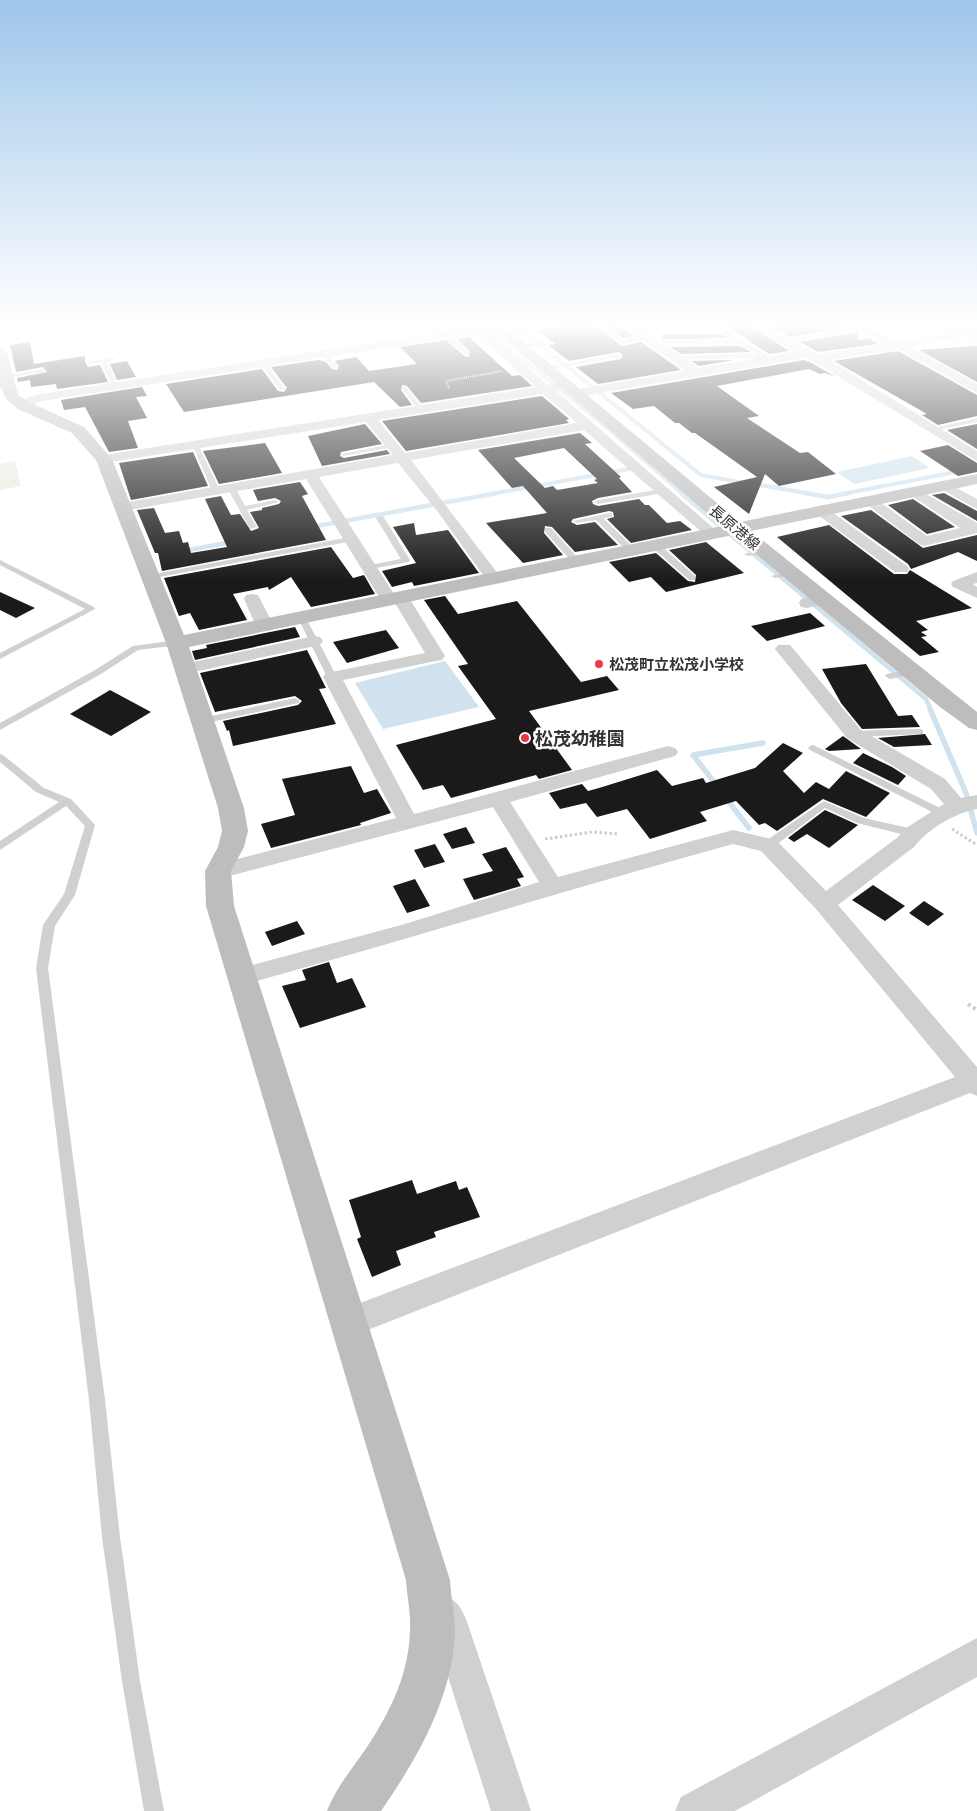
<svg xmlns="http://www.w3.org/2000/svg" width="977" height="1811" font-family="'Golos Text','Noto Sans JP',sans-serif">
<rect width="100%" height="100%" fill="#fff"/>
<path fill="#e6ecdf" d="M 15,461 L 21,486 L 0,490 L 0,464 Z"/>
<path fill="#cfe2ee" d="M 912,456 L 930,468 L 854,484 L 837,472 Z
M 445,661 L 479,707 L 383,729 L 355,683 Z"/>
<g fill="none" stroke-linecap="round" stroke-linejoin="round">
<path stroke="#cfe2ee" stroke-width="4" d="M 482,326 L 610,430 L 683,494
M 517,326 L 701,475 L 744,483
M 949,326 L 975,339
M 754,484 L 812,494
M 491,494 L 629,469
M 842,494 L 977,468"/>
<path stroke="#cfe2ee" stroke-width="4.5" d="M 681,493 L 926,699 L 931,710
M 805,493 L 828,497 L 849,493
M 311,527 L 497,493
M 183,551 L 232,542"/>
<path stroke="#cfe2ee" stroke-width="5.5" d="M 930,709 L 966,793 L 977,833
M 718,787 L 693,755 L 763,743
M 725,797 L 749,828"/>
</g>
<path fill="#1a1a1a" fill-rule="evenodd" d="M 563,326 L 595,326 L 622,346 L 641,342 L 681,370 L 598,384 L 576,367 L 621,359 L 623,355 L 619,352 L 569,361 L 548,345 L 556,344 L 536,330 Z
M 607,326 L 620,326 L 633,336 L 623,338 Z
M 727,326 L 750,326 L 789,351 L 769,354 Z
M 770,326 L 850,326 L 791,337 Z
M 857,332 L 858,340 L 869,338 L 878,344 L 818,352 L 800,342 Z
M 662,334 L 721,334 L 728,338 L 663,339 Z
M 469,337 L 512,376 L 520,375 L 532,386 L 421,403 L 407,386 L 402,385 L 401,390 L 412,405 L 400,407 L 374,382 L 184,412 L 166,384 L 262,369 L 278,391 L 284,392 L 287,388 L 271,367 L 319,360 L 326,362 L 332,369 L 337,370 L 339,366 L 335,361 L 356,357 L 369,371 L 417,364 L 400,347 L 446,340 L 464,356 L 469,357 L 470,352 L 457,339 Z
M 30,342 L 34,364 L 85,356 L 85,362 L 88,367 L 100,365 L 108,382 L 57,389 L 56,384 L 31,387 L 30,380 L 18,382 L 17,378 L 47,372 L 43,367 L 16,372 L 10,345 Z
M 740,346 L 751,352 L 681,354 L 670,347 Z
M 977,346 L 977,382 L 919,350 Z
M 898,351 L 977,395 L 977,416 L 938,425 L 922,415 L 927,414 L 834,361 Z
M 734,360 L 699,366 L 691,361 Z
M 804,360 L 812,363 L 834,376 L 825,373 L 820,374 L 809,369 L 717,386 L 759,416 L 747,418 L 800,453 L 808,452 L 836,474 L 779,486 L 765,474 L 749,514 L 714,487 L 757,477 L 695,433 L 692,433 L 679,423 L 675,423 L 654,406 L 633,409 L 611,393 Z
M 127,361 L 136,377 L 117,380 L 110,364 Z
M 142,387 L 147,396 L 136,397 L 147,418 L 128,421 L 138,448 L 109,452 L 85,407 L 64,410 L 61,400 Z
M 542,396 L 569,419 L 566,420 L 569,423 L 406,451 L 382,421 Z
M 365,424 L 382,444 L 341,452 L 340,456 L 344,458 L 387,450 L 390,454 L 322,466 L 308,436 Z
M 977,424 L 977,449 L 947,430 Z
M 580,433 L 592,443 L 585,444 L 621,477 L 619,478 L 632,492 L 598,498 L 592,501 L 593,504 L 598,506 L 639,499 L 645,505 L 649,505 L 667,523 L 680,521 L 692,530 L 631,543 L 607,519 L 614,517 L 613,512 L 609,511 L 573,519 L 571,522 L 577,525 L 595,522 L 618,545 L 575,552 L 552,527 L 545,526 L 544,533 L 563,555 L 523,563 L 486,523 L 547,513 L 523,486 L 512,488 L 478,450 ZM 564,448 L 597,479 L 594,480 L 598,483 L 557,490 L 553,486 L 545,488 L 514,458 Z
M 265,443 L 282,473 L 219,484 L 203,451 Z
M 948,445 L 977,463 L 977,472 L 958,476 L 920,451 Z
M 193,452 L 208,486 L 131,500 L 119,463 Z
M 300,482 L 308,494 L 302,496 L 326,540 L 162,571 L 158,553 L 155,553 L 137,510 L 154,508 L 165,533 L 179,531 L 183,543 L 188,542 L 191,553 L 227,547 L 205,499 L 221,496 L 231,515 L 240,514 L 251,531 L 259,528 L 250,512 L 262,510 L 262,508 L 279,504 L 281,501 L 275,498 L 258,501 L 253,490 Z
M 944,493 L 977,511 L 977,521 L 932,495 Z
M 913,499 L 955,527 L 927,534 L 888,505 Z
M 871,510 L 923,548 L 977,535 L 977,561 L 958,552 L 911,569 L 908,564 L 841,516 Z
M 414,523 L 416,535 L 448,530 L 479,573 L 414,586 L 412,582 L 392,587 L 382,571 L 416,563 L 393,527 Z
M 829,525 L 894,574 L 907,574 L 910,570 L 972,608 L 916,621 L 928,630 L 921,632 L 927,636 L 921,637 L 939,652 L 920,656 L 777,537 Z
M 706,542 L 744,573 L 666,592 L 651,577 L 629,582 L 609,562 L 656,553 L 688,581 L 695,582 L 696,575 L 669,550 Z
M 331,547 L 353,578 L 364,575 L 375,594 L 311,607 L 291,577 L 269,590 L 268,587 L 233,594 L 247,620 L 199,630 L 190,613 L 179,616 L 164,578 Z
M 0,592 L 35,608 L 16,618 L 0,610 Z
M 445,596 L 458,614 L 517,601 L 581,682 L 607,676 L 619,690 L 529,711 L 572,770 L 539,779 L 536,775 L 451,798 L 443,785 L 423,790 L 396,745 L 496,719 L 458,666 L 468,664 L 424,600 Z
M 810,613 L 825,626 L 767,641 L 751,626 Z
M 295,627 L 300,637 L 195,660 L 192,651 L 207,648 L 206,645 Z
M 386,630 L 399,648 L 347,663 L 333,642 Z
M 307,650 L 326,688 L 319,689 L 336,724 L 233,746 L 229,730 L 227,731 L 223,721 L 298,705 L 302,701 L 295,696 L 215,712 L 200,673 Z
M 866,664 L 898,716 L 912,715 L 920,727 L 862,729 L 841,703 L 822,669 Z
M 110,690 L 151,712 L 111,736 L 70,714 Z
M 925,734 L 932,745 L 894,747 L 878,738 Z
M 843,736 L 861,749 L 829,751 L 825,749 Z
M 783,743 L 803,753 L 783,771 L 804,793 L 816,782 L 829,789 L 846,771 L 890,793 L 866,817 L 823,799 L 777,831 L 765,823 L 759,825 L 736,801 L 700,812 L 707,821 L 650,839 L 627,809 L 597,817 L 586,803 L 560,809 L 549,793 L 582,784 L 588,791 L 599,788 L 657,770 L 672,786 L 703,778 L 706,783 L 755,768 Z
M 863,753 L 892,767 L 906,776 L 898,785 L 853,763 Z
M 351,766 L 364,793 L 377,789 L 391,813 L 360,823 L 361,825 L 271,848 L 261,824 L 295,815 L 282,779 Z
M 825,810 L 858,825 L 829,848 L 807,834 L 794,842 L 788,838 Z
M 466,827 L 475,843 L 452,849 L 443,834 Z
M 435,844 L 445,862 L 424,868 L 414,850 Z
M 506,847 L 524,877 L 517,879 L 521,886 L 474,900 L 463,879 L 493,871 L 482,854 Z
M 415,879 L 430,906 L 407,913 L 393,886 Z
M 873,885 L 905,906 L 885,921 L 852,900 Z
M 924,901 L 944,914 L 928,926 L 909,913 Z
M 297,921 L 305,934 L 272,946 L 265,932 Z
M 329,962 L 337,983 L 352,978 L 366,1007 L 300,1028 L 282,986 L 306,980 L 302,970 Z
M 412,1180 L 417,1194 L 456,1181 L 459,1190 L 467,1187 L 480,1217 L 434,1232 L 436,1237 L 396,1251 L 401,1265 L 372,1277 L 357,1239 L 361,1237 L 349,1200 Z"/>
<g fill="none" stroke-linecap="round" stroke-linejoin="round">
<path stroke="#cdcdcd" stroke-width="2" stroke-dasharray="1 1" stroke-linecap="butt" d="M 0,335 L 73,326
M 449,388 L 446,381 L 502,371"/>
<path stroke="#cdcdcd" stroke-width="3" stroke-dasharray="2.5 2.5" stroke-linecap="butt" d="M 952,829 L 977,845
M 545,839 L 592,832 L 619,834"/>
<path stroke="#cdcdcd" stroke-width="4" stroke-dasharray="3 3" stroke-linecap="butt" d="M 968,1004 L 977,1010"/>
<path fill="#d0d0d0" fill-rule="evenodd" d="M 430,326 L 436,326 L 445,334 L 449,334 L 469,353 L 469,355 L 465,355 L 445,337 L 441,337 Z
M 524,326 L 526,329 L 503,334 L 500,332 Z
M 597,326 L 604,326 L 623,340 L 647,336 L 650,338 L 622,344 Z
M 625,326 L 663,326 L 660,328 L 628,328 Z
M 712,326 L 719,326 L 768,356 L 765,358 L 675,359 L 672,357 L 673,356 L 758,354 L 740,344 L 654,345 L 651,343 L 654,341 L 735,340 Z
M 861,326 L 863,329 L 783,343 L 780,341 Z
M 543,341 L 545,344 L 520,348 L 517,346 Z
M 322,353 L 326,353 L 337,366 L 337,368 L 333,368 L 322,355 Z
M 619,354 L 621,355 L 621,357 L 545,370 L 542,368 Z
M 112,357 L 115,359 L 114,360 L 107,362 L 118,386 L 115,388 L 112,386 L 101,362 L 90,364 L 87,362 Z
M 261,362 L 265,362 L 285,389 L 284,390 L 280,390 L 260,363 Z
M 43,369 L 45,370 L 45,372 L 6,378 L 3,376 Z
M 402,387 L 406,387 L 423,408 L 423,410 L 419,410 L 402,389 Z
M 977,418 L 977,422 L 933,431 L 930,429 Z
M 193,443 L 198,444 L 220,491 L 219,493 L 212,491 L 192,444 Z
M 392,444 L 395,446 L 394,447 L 344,456 L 341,454 Z
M 229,487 L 235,487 L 245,506 L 275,500 L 279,502 L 247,510 L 257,527 L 250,529 L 228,489 Z
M 661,489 L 664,489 L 664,493 L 598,504 L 594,502 L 598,500 Z
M 609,513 L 612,513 L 612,517 L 603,518 L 634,548 L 634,552 L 628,552 L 596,520 L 577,523 L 573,521 Z
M 377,516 L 383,516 L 410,560 L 409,562 L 365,570 L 365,566 L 401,559 L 376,518 Z
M 545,528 L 551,528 L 579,559 L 579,563 L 573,563 L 545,532 Z
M 350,537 L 354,539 L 353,541 L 149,579 L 145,577 L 149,575 Z
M 652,543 L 658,543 L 695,576 L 695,580 L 689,580 L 652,547 Z
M 764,549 L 767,549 L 767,553 L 748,556 L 744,554 Z
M 0,560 L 94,607 L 95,609 L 0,659 L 0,653 L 85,609 L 0,565 Z
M 791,571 L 795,573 L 794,575 L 775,578 L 771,576 Z
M 302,615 L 306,618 L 337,677 L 335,679 L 332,680 L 327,677 L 298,618 Z
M 177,640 L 180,641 L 180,645 L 138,650 L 101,674 L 0,730 L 0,723 L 95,670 L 133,646 Z
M 911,669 L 914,670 L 914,674 L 890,679 L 885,676 L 887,674 Z
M 295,698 L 300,701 L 298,703 L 202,724 L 197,721 L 202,718 Z
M 920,729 L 923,730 L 923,734 L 854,737 L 849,734 L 854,731 Z
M 813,745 L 948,812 L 949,814 L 944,817 L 940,816 L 810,750 L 808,748 L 810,746 Z
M 0,754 L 3,755 L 44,788 L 71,799 L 95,825 L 75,895 L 55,926 L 48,968 L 105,1400 L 120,1537 L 140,1681 L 164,1811 L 144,1811 L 122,1681 L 102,1537 L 89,1400 L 36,968 L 43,925 L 64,894 L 85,826 L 66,806 L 0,850 L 0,841 L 59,802 L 36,792 L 0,762 Z
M 824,801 L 864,818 L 913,829 L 918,833 L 913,837 L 857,823 L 825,808 L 772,848 L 764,848 L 763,845 L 764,842 Z"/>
<path fill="#d0d0d0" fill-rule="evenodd" d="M 467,326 L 503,326 L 502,329 L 487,332 L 548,385 L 571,383 L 573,386 L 571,389 L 556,391 L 719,533 L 716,536 L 706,536 L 584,430 L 411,460 L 502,579 L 494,584 L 488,582 L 438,512 L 398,463 L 319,477 L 394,594 L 400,592 L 406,593 L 445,656 L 442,660 L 436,661 L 343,680 L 414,814 L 668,746 L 675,748 L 678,752 L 675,756 L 510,802 L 558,877 L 733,830 L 776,840 L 826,891 L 898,837 L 906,828 L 944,804 L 931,789 L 847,738 L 775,649 L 778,645 L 790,645 L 861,730 L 945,779 L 961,798 L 977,795 L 977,809 C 955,813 928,829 914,847 L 838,905 L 977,1067 L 977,1096 L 970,1093 L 350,1337 L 339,1333 L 335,1322 L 339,1311 L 955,1077 L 816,909 L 761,851 L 733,844 C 569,889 406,940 242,985 L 234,982 L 230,976 L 234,970 L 405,924 L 539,882 L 493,807 L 218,879 L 210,876 L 207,871 L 210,866 L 396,818 L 323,677 L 326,673 L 332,672 L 425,653 L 395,603 L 389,605 L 383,604 L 381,600 L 306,479 L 123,511 L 116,507 L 123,503 L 393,455 L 366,422 L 104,463 L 97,459 L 104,455 L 536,387 L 475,334 L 42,401 L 20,409 L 14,405 L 15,402 L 40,394 L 469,328 ZM 543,394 L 577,423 L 405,453 L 378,420 Z
M 622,326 L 636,326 L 699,368 L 794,352 L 752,326 L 766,326 L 818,354 L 883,345 L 852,326 L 866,326 L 895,342 L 977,328 L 977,334 L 911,347 L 977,384 L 977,393 L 898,349 L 829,360 L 977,451 L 977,461 L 813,361 L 804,358 L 577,397 L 573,396 L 571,393 L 577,389 L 686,371 Z
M 944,481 L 977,499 L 977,509 L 939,488 L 937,485 Z
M 914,487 L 977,523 L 977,533 L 924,546 L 919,544 L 861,500 L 863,497 L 873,497 L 927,536 L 960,528 L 909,494 L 907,491 Z
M 820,506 L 825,507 L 907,566 L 909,569 L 907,572 L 895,572 L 815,513 L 813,510 L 815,507 Z
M 977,572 L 977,583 L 973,584 L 977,587 L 977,598 L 953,587 L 951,584 L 953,581 Z
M 252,594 L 258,595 L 260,599 L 274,626 L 271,630 L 259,630 L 256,626 L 244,599 L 246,595 Z
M 822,594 L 828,595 L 830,599 L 828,603 L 807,608 L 801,607 L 799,603 L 801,599 Z
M 314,636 L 320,637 L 323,641 L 320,645 L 184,674 L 178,673 L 175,669 L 178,665 L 184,664 Z
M 442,1594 C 456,1600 460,1605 466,1619 L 531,1811 L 491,1811 L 433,1630 L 424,1612 L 429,1599 Z
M 977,1638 L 977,1677 L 735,1811 L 675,1811 L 681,1797 Z"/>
<path fill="#bdbdbd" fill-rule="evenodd" d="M 489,326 L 504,326 L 740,522 L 977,474 L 977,484 L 751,531 L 977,712 L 977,730 L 969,728 L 940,707 L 733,535 L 189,647 L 244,808 L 248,831 L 244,847 L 231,871 L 234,906 L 450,1580 C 451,1598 455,1615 455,1633 C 452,1699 417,1759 381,1811 L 327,1811 C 336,1787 353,1768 367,1747 C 391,1711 409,1673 410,1630 C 411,1613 407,1597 406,1580 L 206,906 L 205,871 L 218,847 L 222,831 L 218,808 L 166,643 L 96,460 L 72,433 L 18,409 L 7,400 L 0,386 L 0,348 L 7,352 L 18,395 L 29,402 L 84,427 L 112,459 L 184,635 L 722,526 Z"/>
</g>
<linearGradient id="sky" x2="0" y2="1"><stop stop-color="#9ec6ea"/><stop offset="0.56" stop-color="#fff"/><stop offset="1" stop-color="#fff" stop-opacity="0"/></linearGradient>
<rect width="977" height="580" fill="url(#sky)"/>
<g fill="#e63946" stroke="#fff" stroke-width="2">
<circle cx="599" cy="664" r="5"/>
<circle cx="525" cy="738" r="5"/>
</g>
<g text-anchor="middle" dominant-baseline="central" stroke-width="5" stroke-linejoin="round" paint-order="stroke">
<g font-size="15" fill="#333" stroke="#fff">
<text transform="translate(735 527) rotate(40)">長原港線</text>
</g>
<g font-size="15" font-weight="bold" fill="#333" stroke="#fff" text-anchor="start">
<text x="609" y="664">松茂町立松茂小学校</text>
</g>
<g font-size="18" font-weight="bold" fill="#333" stroke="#fff" text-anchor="start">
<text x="535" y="738">松茂幼稚園</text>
</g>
</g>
</svg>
